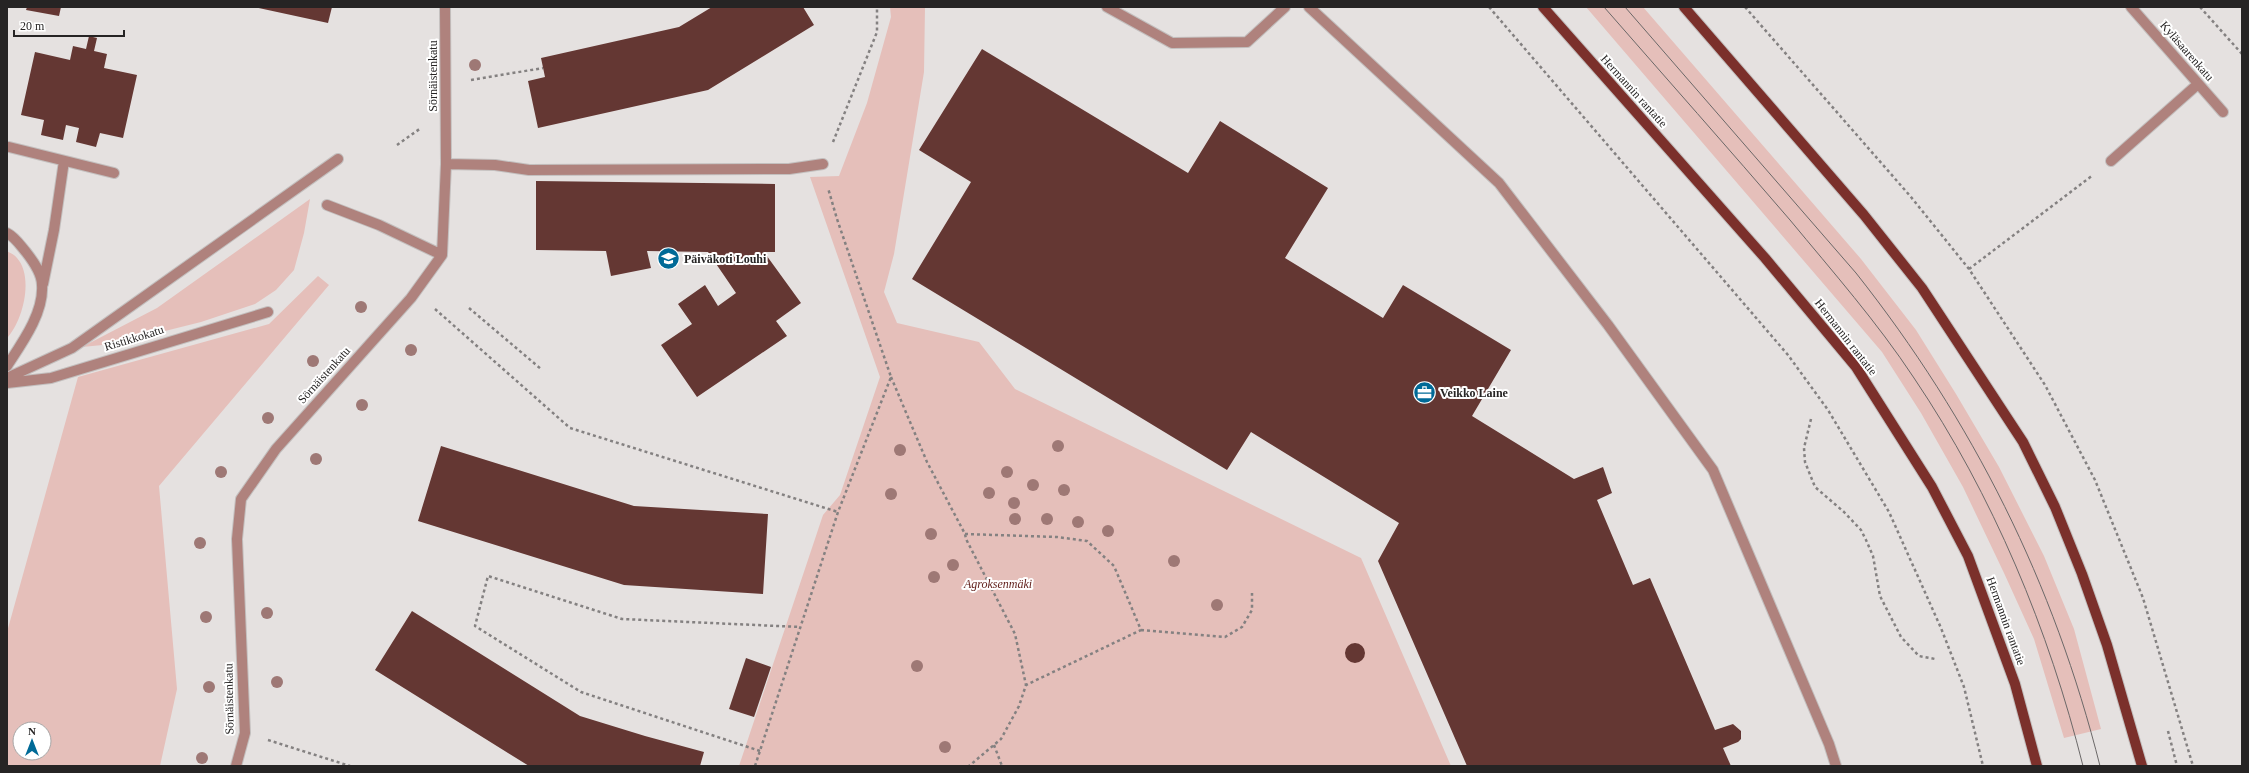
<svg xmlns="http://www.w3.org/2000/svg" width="2249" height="773" font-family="Georgia,serif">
<rect width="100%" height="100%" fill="#e5e1e0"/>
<path fill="#e5bfba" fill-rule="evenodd" d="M 890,7 L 925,7 L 924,72 L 894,254 L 884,292 L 897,323 L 979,342 L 1015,389 L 1361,558 L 1451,766 L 739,766 L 823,515 L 840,495 L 880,377 L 810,177 L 839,176 L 867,103 L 891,17 Z
M 1586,7 L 1643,7 L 1861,259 L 1916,330 L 1956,394 L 1999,467 L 2044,556 L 2074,629 L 2101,729 L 2064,738 L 2034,639 L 2004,573 L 1963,487 L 1921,413 L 1882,352 Z
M 310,199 L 304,233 L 294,270 L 276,290 L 255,304 L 201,322 L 113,344 L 82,347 L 157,308 Z
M 7,251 C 10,253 15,255 17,258 C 34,277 23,321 7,338 Z
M 318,276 L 329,285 L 159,486 L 177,689 L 160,766 L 7,766 L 7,632 L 78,377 L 269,324 ZM 20,729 L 44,729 L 44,753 L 20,753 Z"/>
<path fill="#643733" d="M 27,7 L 61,7 L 59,16 L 26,10 Z
M 254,7 L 332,7 L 328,23 Z
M 712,7 L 803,7 L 814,25 L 708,90 L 538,128 L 528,81 L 545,77 L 541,58 L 679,27 Z
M 89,36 L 97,38 L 94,51 L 107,54 L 104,68 L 137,75 L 123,138 L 100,133 L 96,147 L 76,142 L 79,128 L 66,125 L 63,140 L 41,135 L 44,120 L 21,115 L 35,52 L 70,60 L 73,46 L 86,49 Z
M 982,49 L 1188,173 L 1220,121 L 1328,188 L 1285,258 L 1383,318 L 1403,285 L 1511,350 L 1472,416 L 1574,479 L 1603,467 L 1612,493 L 1597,500 L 1633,585 L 1650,578 L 1715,730 L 1733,724 L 1741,731 L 1741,739 L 1738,742 L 1723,748 L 1731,766 L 1467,766 L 1378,561 L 1399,523 L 1251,432 L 1227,470 L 912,279 L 971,182 L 919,150 Z
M 536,181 L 775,184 L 775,252 L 764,252 L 801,303 L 776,321 L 787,336 L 697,397 L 661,345 L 692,324 L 678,304 L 705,285 L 718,306 L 736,293 L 708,252 L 647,251 L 651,268 L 611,276 L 606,251 L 536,250 Z
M 441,446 L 634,506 L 768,514 L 763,594 L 624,585 L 418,521 Z
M 412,611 L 580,716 L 645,736 L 704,752 L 700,766 L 529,766 L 375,670 Z
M1345 653a10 10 0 1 1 20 0a10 10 0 1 1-20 0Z
M 746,658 L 771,667 L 754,717 L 729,709 Z"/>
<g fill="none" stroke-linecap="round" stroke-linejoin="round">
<defs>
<path id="minor" d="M 1107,7 L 1172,43 L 1247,42 L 1285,7
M 1309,7 L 1499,183 L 1608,325 L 1713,470 L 1829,744 L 1836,766
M 2131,7 L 2223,112
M 9,147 L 114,173
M 2111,161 L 2198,84
M 446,164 L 495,165 L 529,170 L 789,169 L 823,164
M 327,205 L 379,225 L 442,255
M 7,233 C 15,237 20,245 26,252 C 33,261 42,273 42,285 C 44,313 22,343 7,366
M 43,284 L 54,230 L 64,161
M 7,378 L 72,348 L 338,159
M 7,383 L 51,378 L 268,312
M 236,766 L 245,733 L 237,539 L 241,499 L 276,449 L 411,298 L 442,255 L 446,164 L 445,7"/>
<path id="major" d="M 1543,7 L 1765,258 L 1856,367 L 1932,487 L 1968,556 L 2015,684 L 2037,766
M 1684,7 L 1864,215 L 1922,288 L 2023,442 L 2055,507 L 2082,574 L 2107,645 L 2142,766"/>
</defs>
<use href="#minor" stroke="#c3bfbe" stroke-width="12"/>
<use href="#major" stroke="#c3bfbe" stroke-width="12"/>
<path stroke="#848181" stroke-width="2.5" stroke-dasharray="3 3" stroke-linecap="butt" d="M 1489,7 L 1788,355 L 1828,410 L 1889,512 L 1941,628 L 1964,687 L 1983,766
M 1745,7 L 1911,197 L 1969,269 L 2045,385 L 2095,480 L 2143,598 L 2193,766
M 2200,7 L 2242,54
M 471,80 L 543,68
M 833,142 L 877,32 L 877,7
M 397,145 L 421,128
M 1969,269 L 2093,175
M 469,308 L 541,369
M 435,309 L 570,428 L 838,512
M 891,377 L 927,462 L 965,534 L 966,539 L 1015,634 L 1026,685 L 1019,706 L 1001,739 L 969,766
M 1811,419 L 1804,448 L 1805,462 L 1815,487 L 1844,512 L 1861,530 L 1866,540 L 1873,556 L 1880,596 L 1901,637 L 1919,656 L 1935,659
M 965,534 L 1057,537 L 1087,541 L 1114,566 L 1141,630 L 1026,685
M 1141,630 L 1225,637 L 1242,627 L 1252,610 L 1252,593
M 2168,731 L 2177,766
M 268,740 L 350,766
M 994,745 L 1002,766
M 760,751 L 581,692 L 475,626 L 488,576 L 622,619 L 800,627
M 755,766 L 838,512 L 891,377 L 837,219 L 828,188"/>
<use href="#minor" stroke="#af827d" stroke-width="10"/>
<use href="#major" stroke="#7b302b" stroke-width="10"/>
<path stroke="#6b6868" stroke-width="1" d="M 1604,7 C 1666,78 1729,149 1790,220 C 1833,272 1877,322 1914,378 C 1993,495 2049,630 2083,766
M 1625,7 L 1856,273 C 1973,421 2054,583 2100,766"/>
</g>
<g fill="#9e7875">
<circle cx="475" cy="65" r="6"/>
<circle cx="361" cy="307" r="6"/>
<circle cx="411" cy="350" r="6"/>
<circle cx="313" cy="361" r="6"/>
<circle cx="362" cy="405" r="6"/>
<circle cx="268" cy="418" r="6"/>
<circle cx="1058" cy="446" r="6"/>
<circle cx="900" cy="450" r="6"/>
<circle cx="316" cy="459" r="6"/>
<circle cx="221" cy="472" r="6"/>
<circle cx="1007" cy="472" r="6"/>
<circle cx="1033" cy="485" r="6"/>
<circle cx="1064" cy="490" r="6"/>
<circle cx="989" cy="493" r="6"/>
<circle cx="891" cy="494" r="6"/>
<circle cx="1014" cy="503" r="6"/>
<circle cx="1015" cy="519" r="6"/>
<circle cx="1047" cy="519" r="6"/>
<circle cx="1078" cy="522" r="6"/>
<circle cx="1108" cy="531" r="6"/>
<circle cx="931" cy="534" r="6"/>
<circle cx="200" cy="543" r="6"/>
<circle cx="1174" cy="561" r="6"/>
<circle cx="953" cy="565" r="6"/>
<circle cx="934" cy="577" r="6"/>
<circle cx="1217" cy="605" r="6"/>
<circle cx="267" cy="613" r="6"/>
<circle cx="206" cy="617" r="6"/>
<circle cx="917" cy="666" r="6"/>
<circle cx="277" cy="682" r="6"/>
<circle cx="209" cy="687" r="6"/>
<circle cx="945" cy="747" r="6"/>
<circle cx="202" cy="758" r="6"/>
</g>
<defs>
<symbol id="school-disc" viewBox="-11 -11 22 22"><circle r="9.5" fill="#006a97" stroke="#fff"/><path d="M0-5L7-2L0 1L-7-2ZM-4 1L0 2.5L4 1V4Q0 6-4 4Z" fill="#fff"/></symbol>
<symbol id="office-disc" viewBox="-11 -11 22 22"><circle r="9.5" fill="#006a97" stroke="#fff"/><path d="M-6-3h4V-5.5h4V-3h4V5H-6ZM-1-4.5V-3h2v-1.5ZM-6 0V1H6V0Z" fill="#fff"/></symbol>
</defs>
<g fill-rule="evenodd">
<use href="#school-disc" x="656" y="246" width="25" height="25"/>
<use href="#office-disc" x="1412" y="380" width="25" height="25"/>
</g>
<g text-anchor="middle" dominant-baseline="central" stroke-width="4" stroke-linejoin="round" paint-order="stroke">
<g font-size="12" fill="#262424" stroke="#fff">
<text transform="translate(2187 51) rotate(49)">Kyläsaarenkatu</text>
<text transform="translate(433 76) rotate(-90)">Sörnäistenkatu</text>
<text transform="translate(1634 91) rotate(48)">Hermannin rantatie</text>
<text transform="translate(1846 337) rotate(52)">Hermannin rantatie</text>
<text transform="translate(134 338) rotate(-17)">Ristikkokatu</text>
<text transform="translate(324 375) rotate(-48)">Sörnäistenkatu</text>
<text transform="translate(2006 621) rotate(70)">Hermannin rantatie</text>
<text transform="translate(229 699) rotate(-91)">Sörnäistenkatu</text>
</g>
<g font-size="12" font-weight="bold" fill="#262424" stroke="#fff" text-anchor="start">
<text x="684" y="259">Päiväkoti Louhi</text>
<text x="1440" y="393">Veikko Laine</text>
</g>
<g font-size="12" font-style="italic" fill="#63221e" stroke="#fff">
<text x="998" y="584">Agroksenmäki</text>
</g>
</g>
<rect width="2249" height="773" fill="none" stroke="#262424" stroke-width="16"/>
<g transform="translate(32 741)"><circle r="19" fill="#ffffff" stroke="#a8a7a7"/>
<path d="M0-3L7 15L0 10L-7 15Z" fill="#006a97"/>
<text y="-6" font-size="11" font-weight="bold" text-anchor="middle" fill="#262424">N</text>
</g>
<path d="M14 30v6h110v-6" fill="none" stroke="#262424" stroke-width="2"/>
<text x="20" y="30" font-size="12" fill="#262424" stroke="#ffffff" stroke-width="3" paint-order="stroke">20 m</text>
</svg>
